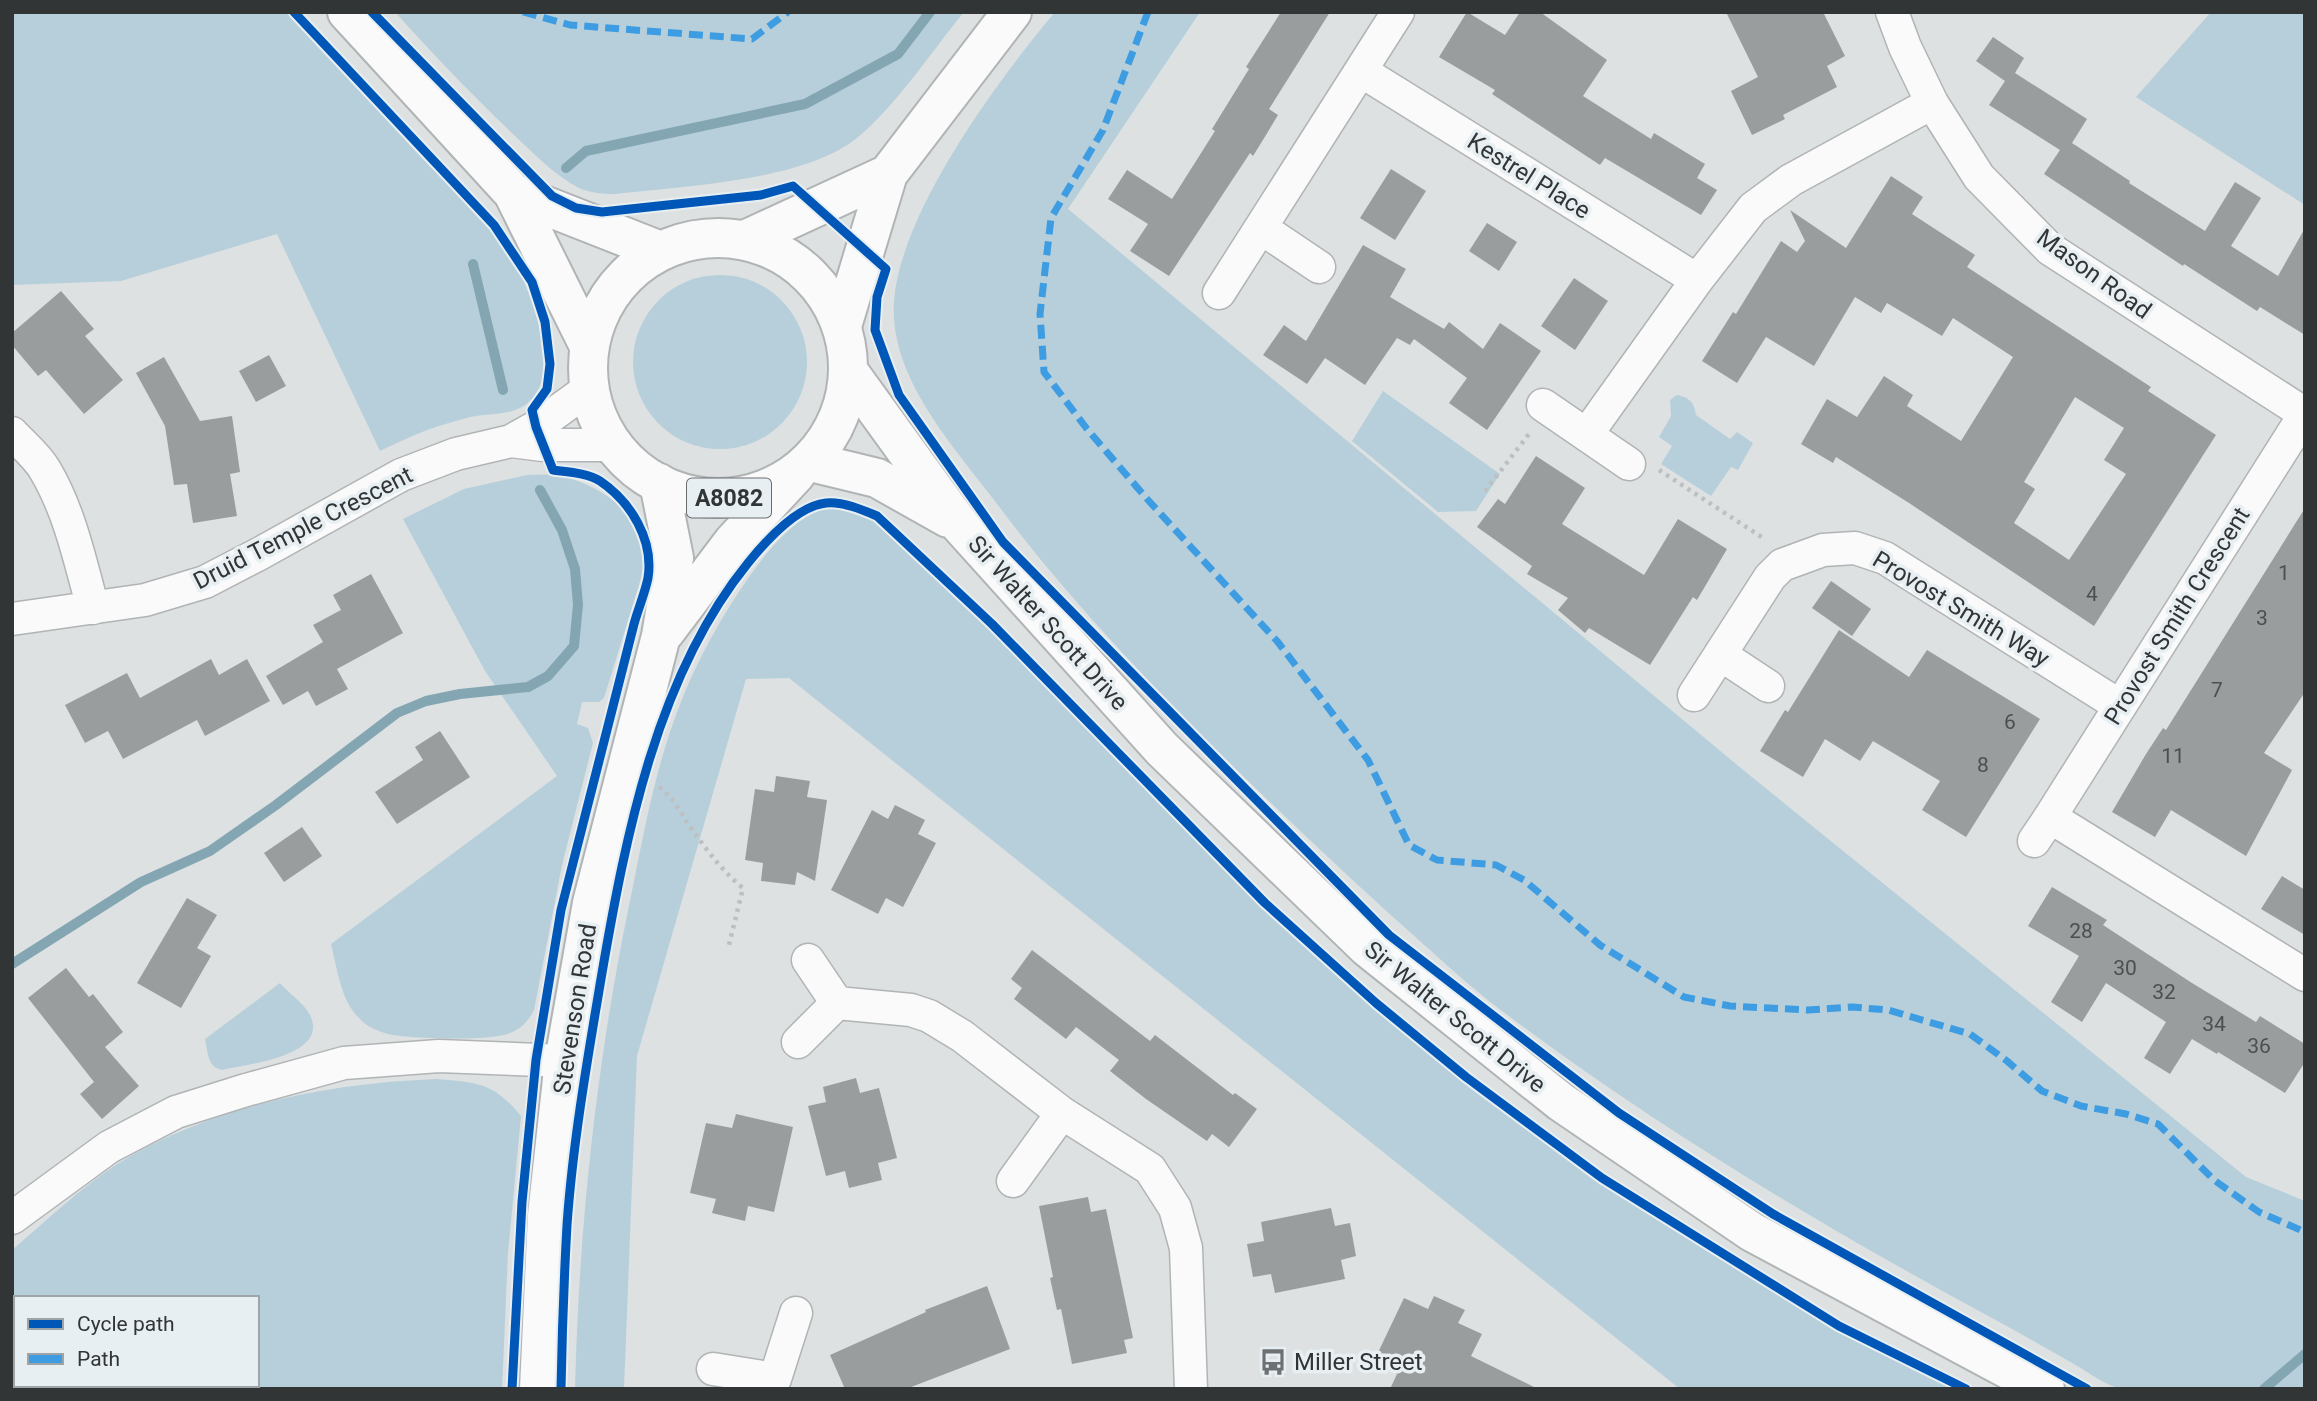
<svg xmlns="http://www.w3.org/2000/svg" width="2317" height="1401" font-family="Roboto,sans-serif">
<rect width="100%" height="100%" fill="#dde1e2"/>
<path fill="#b7cfda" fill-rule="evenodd" d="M 12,12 L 298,12 C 336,63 379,112 422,158 C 451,188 485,217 508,252 C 529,282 563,372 530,401 C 515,416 489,413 470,417 C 459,420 449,423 439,426 C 419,432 399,442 380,451 L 277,234 L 121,281 L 12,285 Z
M 395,12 L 964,12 C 932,51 896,106 857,138 C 804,181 684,186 616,194 C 603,194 590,193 579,188 C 554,175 532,152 512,133 C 471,94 433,54 395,12 Z
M 1055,12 L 1200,12 L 1068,209 L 1742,769 L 2246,1177 L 2305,1201 L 2305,1389 C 2261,1389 2217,1389 2172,1389 C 2155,1389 2134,1392 2118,1388 C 2104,1384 2091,1374 2079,1367 C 2050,1350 2021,1334 1992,1318 C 1818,1224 1647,1122 1489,1001 C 1469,985 1450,968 1431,951 C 1367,895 1306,837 1245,778 C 1159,693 1073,605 1001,509 C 960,454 899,390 894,319 C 887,228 998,80 1055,12 Z
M 2211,12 L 2305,12 L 2305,205 L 2136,97 Z
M633 362a87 87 0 1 1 174 0a87 87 0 1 1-174 0Z
M 1383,391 L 1500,474 L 1476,511 L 1438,512 L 1352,441 Z
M 1677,395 C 1690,398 1694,402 1696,415 L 1730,439 L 1737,432 L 1753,443 L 1738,470 L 1731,467 L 1711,496 L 1661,464 L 1672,446 L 1659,437 L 1671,416 L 1670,400 Z
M 527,475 C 536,475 545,474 554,475 C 594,481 647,513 644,559 C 643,576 636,594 631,611 C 622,640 613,669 604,698 L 599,702 L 582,702 L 577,724 L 588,728 L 593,743 L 562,865 L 534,1010 C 528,1022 520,1030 507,1034 C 489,1041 408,1039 388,1034 C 378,1031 367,1027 360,1019 C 341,1002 337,968 331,944 L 557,776 L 485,671 L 403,519 L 464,489 Z
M 836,504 C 859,504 874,511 892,525 L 981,609 L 1143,780 L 1235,870 L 1344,973 L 1438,1052 L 1618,1187 L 1706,1244 L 1838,1323 L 1965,1389 L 1680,1389 L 789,678 L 746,679 L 637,1056 L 624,1389 L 575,1389 C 579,1223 597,1058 631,896 C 644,832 656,764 681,702 C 698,658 722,616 749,577 C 771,546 797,514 836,504 Z
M 280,983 C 289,994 303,1002 310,1015 C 330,1056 248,1064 222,1070 C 207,1067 208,1052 205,1039 Z
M 436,1079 C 477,1082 494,1083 521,1116 L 508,1253 L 502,1389 L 12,1389 L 12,1250 C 50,1218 86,1182 129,1157 C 221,1104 332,1083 436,1079 ZM 16,1298 L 257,1298 L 257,1385 L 16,1385 Z"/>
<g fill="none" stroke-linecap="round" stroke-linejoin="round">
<path stroke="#84a6b3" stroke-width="10" d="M 566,168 L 586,151 L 805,104 L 898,54 L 930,12
M 473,264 L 503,390
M 12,964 L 141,882 L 210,851 L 276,805 L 397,713 L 426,701 L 460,694 L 528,687 L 548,676 L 574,646 L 578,605 L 575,569 L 562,530 L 540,490
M 2264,1389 L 2305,1354"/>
</g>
<path fill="#9a9d9e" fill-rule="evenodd" d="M 1281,12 L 1330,12 L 1269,109 L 1278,115 L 1266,135 L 1253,156 L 1250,153 L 1169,276 L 1130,251 L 1148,224 L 1108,199 L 1127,170 L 1172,199 L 1215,131 L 1212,129 L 1249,69 L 1246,67 Z
M 1467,12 L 1505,35 L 1520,12 L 1540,12 L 1607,60 L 1583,96 L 1651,139 L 1654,133 L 1705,164 L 1697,178 L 1717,190 L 1701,215 L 1605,158 L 1600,165 L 1492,94 L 1495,90 L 1439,57 Z
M 1726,12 L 1823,12 L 1845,56 L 1827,66 L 1837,87 L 1783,115 L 1785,119 L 1752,135 L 1731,91 L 1758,77 Z
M 1993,37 L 2024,58 L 2015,73 L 2087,119 L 2072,143 L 2130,181 L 2129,183 L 2205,231 L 2235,182 L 2261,198 L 2231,246 L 2278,276 L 2305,228 L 2305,335 L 2260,307 L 2257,311 L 2184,264 L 2183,266 L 2044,174 L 2060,150 L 1989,105 L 2005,81 L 1976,61 Z
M 1391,169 L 1426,191 L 1395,240 L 1360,218 Z
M 1891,176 L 1923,197 L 1912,214 L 1975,255 L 1967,267 L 2151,387 L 2148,391 L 2216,435 L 2094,626 L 1909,503 L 1836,457 L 1833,463 L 1801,444 L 1827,399 L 1857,417 L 1884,376 L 1913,395 L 1907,406 L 1961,441 L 2013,357 L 1953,318 L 1942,336 L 1887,303 L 1881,313 L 1855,297 L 1814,366 L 1766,337 L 1737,383 L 1702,361 L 1733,312 L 1736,314 L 1781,241 L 1797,252 L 1805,241 L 1790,210 L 1846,248 ZM 2075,397 L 2124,428 L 2104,460 L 2126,474 L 2069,560 L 2014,523 L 2035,489 L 2024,482 Z
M 1487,223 L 1517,242 L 1499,271 L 1469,251 Z
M 1363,245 L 1406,269 L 1390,297 L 1444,329 L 1449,322 L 1483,349 L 1500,323 L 1541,351 L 1487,430 L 1449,403 L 1467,378 L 1414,339 L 1410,345 L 1397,338 L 1365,385 L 1325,358 L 1307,384 L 1263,355 L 1284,325 L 1306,341 Z
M 1574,278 L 1608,301 L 1575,350 L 1541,326 Z
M 61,291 L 94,329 L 85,336 L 123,380 L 84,414 L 46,370 L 38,376 L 12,345 L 12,333 Z
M 269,355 L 286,386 L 256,402 L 239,371 Z
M 164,357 L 200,421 L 232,416 L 240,472 L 230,474 L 237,516 L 193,523 L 187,484 L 174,485 L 165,426 L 136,373 Z
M 1536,456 L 1585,488 L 1562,524 L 1644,575 L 1678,519 L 1727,549 L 1697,600 L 1693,597 L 1650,665 L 1589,628 L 1585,633 L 1558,610 L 1568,598 L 1527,574 L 1532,566 L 1477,527 L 1498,499 L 1505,504 Z
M 2305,508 L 2305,692 L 2264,753 L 2292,770 L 2246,856 L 2171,810 L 2155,837 L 2112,812 L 2146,754 L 2163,728 L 2166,730 Z
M 371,574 L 403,633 L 337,669 L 348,689 L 316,706 L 308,691 L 283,705 L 266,676 L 323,642 L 313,625 L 341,610 L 333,595 Z
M 1831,581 L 1871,609 L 1852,636 L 1812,608 Z
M 1839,630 L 1909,677 L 1927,650 L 2040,719 L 1966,837 L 1922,810 L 1940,781 L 1873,741 L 1860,761 L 1825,739 L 1803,777 L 1760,751 L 1785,710 L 1788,712 Z
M 211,659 L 219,675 L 247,659 L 270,701 L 205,736 L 197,720 L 123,759 L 108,731 L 85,743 L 65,705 L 127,673 L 140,698 Z
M 440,731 L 470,777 L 397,824 L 375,792 L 423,760 L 415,747 Z
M 776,776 L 810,781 L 807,797 L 827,800 L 815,881 L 797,872 L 795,885 L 761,881 L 763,863 L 745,860 L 755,789 L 774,792 Z
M 895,805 L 925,820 L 918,834 L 936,843 L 903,907 L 886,898 L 878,914 L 831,890 L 872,810 L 888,819 Z
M 302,827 L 322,856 L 284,882 L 264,853 Z
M 2282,876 L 2305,890 L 2305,935 L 2261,909 Z
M 2052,887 L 2107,920 L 2103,925 L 2192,983 L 2256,1022 L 2260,1016 L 2305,1044 L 2305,1062 L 2285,1093 L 2218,1052 L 2217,1054 L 2192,1039 L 2170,1074 L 2144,1058 L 2166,1022 L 2106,983 L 2082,1022 L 2051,1002 L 2079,956 L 2028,926 Z
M 187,898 L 217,915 L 197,948 L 211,956 L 181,1008 L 137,983 Z
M 1032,950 L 1150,1041 L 1155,1035 L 1233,1095 L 1235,1093 L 1257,1109 L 1229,1147 L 1212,1134 L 1207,1141 L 1146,1099 L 1110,1071 L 1119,1060 L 1076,1027 L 1066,1039 L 1014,999 L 1022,988 L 1011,979 Z
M 66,968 L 89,997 L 93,994 L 123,1032 L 105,1047 L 139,1086 L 102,1119 L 80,1094 L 94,1082 L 28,998 Z
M 856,1078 L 860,1093 L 879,1088 L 897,1158 L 878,1163 L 882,1180 L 849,1188 L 845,1171 L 826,1176 L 808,1106 L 826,1102 L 823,1087 Z
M 736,1114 L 793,1127 L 774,1212 L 748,1206 L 745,1221 L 712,1213 L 716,1199 L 690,1193 L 706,1123 L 732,1128 Z
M 1088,1197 L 1091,1212 L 1106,1209 L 1133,1338 L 1124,1340 L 1127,1353 L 1072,1364 L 1061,1309 L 1057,1310 L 1050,1278 L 1053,1277 L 1039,1206 Z
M 1331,1208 L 1335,1226 L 1350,1223 L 1356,1256 L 1341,1260 L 1345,1279 L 1275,1293 L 1271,1274 L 1253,1277 L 1247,1244 L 1264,1241 L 1261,1222 Z
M 987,1286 L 1010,1349 L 906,1389 L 845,1389 L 830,1355 L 926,1312 L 925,1310 Z
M 1434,1296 L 1465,1310 L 1458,1323 L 1482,1334 L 1471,1356 L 1538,1389 L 1390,1389 L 1397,1374 L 1373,1363 L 1404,1298 L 1428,1309 Z"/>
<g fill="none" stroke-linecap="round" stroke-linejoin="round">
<defs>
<path id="street" d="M 1892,12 L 1905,47 L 1932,103 L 1979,177 L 2050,249 L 2305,414 L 2050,817 L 2305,975
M 1361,71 L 1697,280
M 1261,228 L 1319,267
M 1219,293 L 1398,12
M 1543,405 L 1629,464
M 12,433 C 23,445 37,456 45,470 C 70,512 80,561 93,608
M 1587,434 L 1697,280 L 1753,208 L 1791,180 L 1932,103
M 511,441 L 543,445 L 610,445
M 12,619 L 145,600 L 205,582 L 259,554 L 401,475 L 456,454 L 511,441 L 536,427 L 587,390
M 1721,655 L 1768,686
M 1694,695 L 1770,577 L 1782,565 L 1823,550 L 1855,548 L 1885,558 L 2120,706
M 2034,841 L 2050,817
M 837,1003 L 911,1010 L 929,1016 L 962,1036 L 1062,1113 L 1150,1169 L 1175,1208 L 1186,1248 L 1191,1389
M 798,1042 L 837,1003 L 808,960
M 1013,1181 L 1062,1113
M 12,1218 L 109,1147 L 176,1112 L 246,1090 L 344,1063 L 439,1056 L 564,1061
M 713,1369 L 775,1379 L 796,1313"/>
<path id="secondary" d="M 747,239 L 888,174
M 842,326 L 888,174 L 1012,12
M 665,632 L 733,542 L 796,474
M 539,1389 L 547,1215 L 564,1061 L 592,903 L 661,636 L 674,558 L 659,483"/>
<path id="primary" d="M 347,12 L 513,193 L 588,344
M 513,193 L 658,250
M588 368a130 130 0 1 1 260 0a130 130 0 1 1-260 0Z
M 849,372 L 959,524 L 1162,749 L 1368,948 L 1561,1102 L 1752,1232 L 2045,1389
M 811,462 L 877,478 L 948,518"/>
</defs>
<use href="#street" stroke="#b1b4b5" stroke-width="35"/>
<use href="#secondary" stroke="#b1b4b5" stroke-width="42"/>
<use href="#primary" stroke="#b1b4b5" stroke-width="42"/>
<path stroke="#bdbfc0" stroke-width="4.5" stroke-dasharray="3.5 5" stroke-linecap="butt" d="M 1659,470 L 1763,538
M 1485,491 L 1529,434
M 659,787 C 672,796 680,812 689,825 C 706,849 721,870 743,888 L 728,949"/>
<use href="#street" stroke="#fafafb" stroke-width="32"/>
<use href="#secondary" stroke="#fafafb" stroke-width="38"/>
<use href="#primary" stroke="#fafafb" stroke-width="38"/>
<path stroke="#3e9de2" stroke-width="7" stroke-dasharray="14 7" stroke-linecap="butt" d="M 523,12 L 570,25 L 752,39 L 788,12
M 1148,12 L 1103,130 L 1051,218 L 1040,314 L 1044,372 L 1087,429 L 1148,500 L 1277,641 L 1368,760 L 1409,845 L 1437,860 L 1496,865 L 1524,880 L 1600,945 L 1684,997 L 1730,1006 L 1808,1010 L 1852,1007 L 1888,1010 L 1970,1034 L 2007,1061 L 2042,1091 L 2081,1106 L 2126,1114 L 2158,1124 L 2214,1180 L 2259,1212 L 2305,1232"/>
<defs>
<path id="cycleway" d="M 294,12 L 494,225 L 532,282 L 545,322 L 550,364 L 547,389 L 532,410 L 536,427 L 553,470 C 568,472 588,473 600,481 C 631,502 654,540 648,578 C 645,593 638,609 634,624 L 561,910 L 536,1060 L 522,1202 L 512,1389
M 372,12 L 552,196 L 576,208 L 602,212 L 761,195 L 793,186 L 886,269 L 877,297 L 875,330 L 899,395 L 1003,542 L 1389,935 L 1619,1113 L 1773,1214 L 2087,1389
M 561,1389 C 562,1334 564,1279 567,1225 C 573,1141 588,1056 602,973 C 626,834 657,675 748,563 C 765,542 797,506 826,503 C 842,501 863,510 877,516 L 992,624 L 1265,903 L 1376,1003 L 1466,1077 L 1602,1178 L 1839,1326 L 1966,1389"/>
</defs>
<use href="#cycleway" stroke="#e7eff3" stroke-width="13"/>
<use href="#cycleway" stroke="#0057b8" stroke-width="9"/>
</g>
<defs>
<symbol id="bus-bare" viewBox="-9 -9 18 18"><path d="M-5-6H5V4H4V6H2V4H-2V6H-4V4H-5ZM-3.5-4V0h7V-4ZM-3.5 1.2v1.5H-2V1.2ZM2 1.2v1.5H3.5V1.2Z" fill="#6e7172" stroke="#e7eff3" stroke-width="2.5" paint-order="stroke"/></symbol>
</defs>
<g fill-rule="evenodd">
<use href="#bus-bare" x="1254" y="1343" width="38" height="38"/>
</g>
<g text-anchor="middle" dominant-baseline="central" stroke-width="7" stroke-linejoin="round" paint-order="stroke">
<g font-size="21" fill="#4c4f50">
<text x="2284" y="573">1</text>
<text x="2092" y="594">4</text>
<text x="2262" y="618">3</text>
<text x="2217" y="690">7</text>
<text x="2010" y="722">6</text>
<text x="2173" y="756">11</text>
<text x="1983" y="765">8</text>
<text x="2081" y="931">28</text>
<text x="2125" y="968">30</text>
<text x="2164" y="992">32</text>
<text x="2214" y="1024">34</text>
<text x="2259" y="1046">36</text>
</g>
<rect fill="#e7eff3" stroke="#686d6f" stroke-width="2" x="687" y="478.5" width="84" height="39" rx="5"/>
<g font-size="23" font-weight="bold" fill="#323536">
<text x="729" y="498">A8082</text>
</g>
<g font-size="24" fill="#323536" stroke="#e7eff3">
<text transform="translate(1529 176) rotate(32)">Kestrel Place</text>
<text transform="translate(2094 274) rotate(36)">Mason Road</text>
<text transform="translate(303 528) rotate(-27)">Druid Temple Crescent</text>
<text transform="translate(1961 609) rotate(31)">Provost Smith Way</text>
<text transform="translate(2177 616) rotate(-58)">Provost Smith Crescent</text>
<text transform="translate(1048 623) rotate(48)">Sir Walter Scott Drive</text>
<text transform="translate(575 1009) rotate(-81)">Stevenson Road</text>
<text transform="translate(1455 1017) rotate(39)">Sir Walter Scott Drive</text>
</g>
<g font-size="24" fill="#323536" stroke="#e7eff3" text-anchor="start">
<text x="1294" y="1362">Miller Street</text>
</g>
</g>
<rect width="2317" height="1401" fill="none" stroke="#323536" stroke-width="28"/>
<rect x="14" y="1296" width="245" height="91" fill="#e7eff3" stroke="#9fa5a7" stroke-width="2"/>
<rect x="28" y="1319" width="35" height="10" fill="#0057b8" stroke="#9fa5a7" stroke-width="2"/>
<text x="77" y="1331" font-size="21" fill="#323536">Cycle path</text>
<rect x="28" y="1354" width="35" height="10" fill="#3e9de2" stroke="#9fa5a7" stroke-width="2"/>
<text x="77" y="1366" font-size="21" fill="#323536">Path</text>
</svg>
